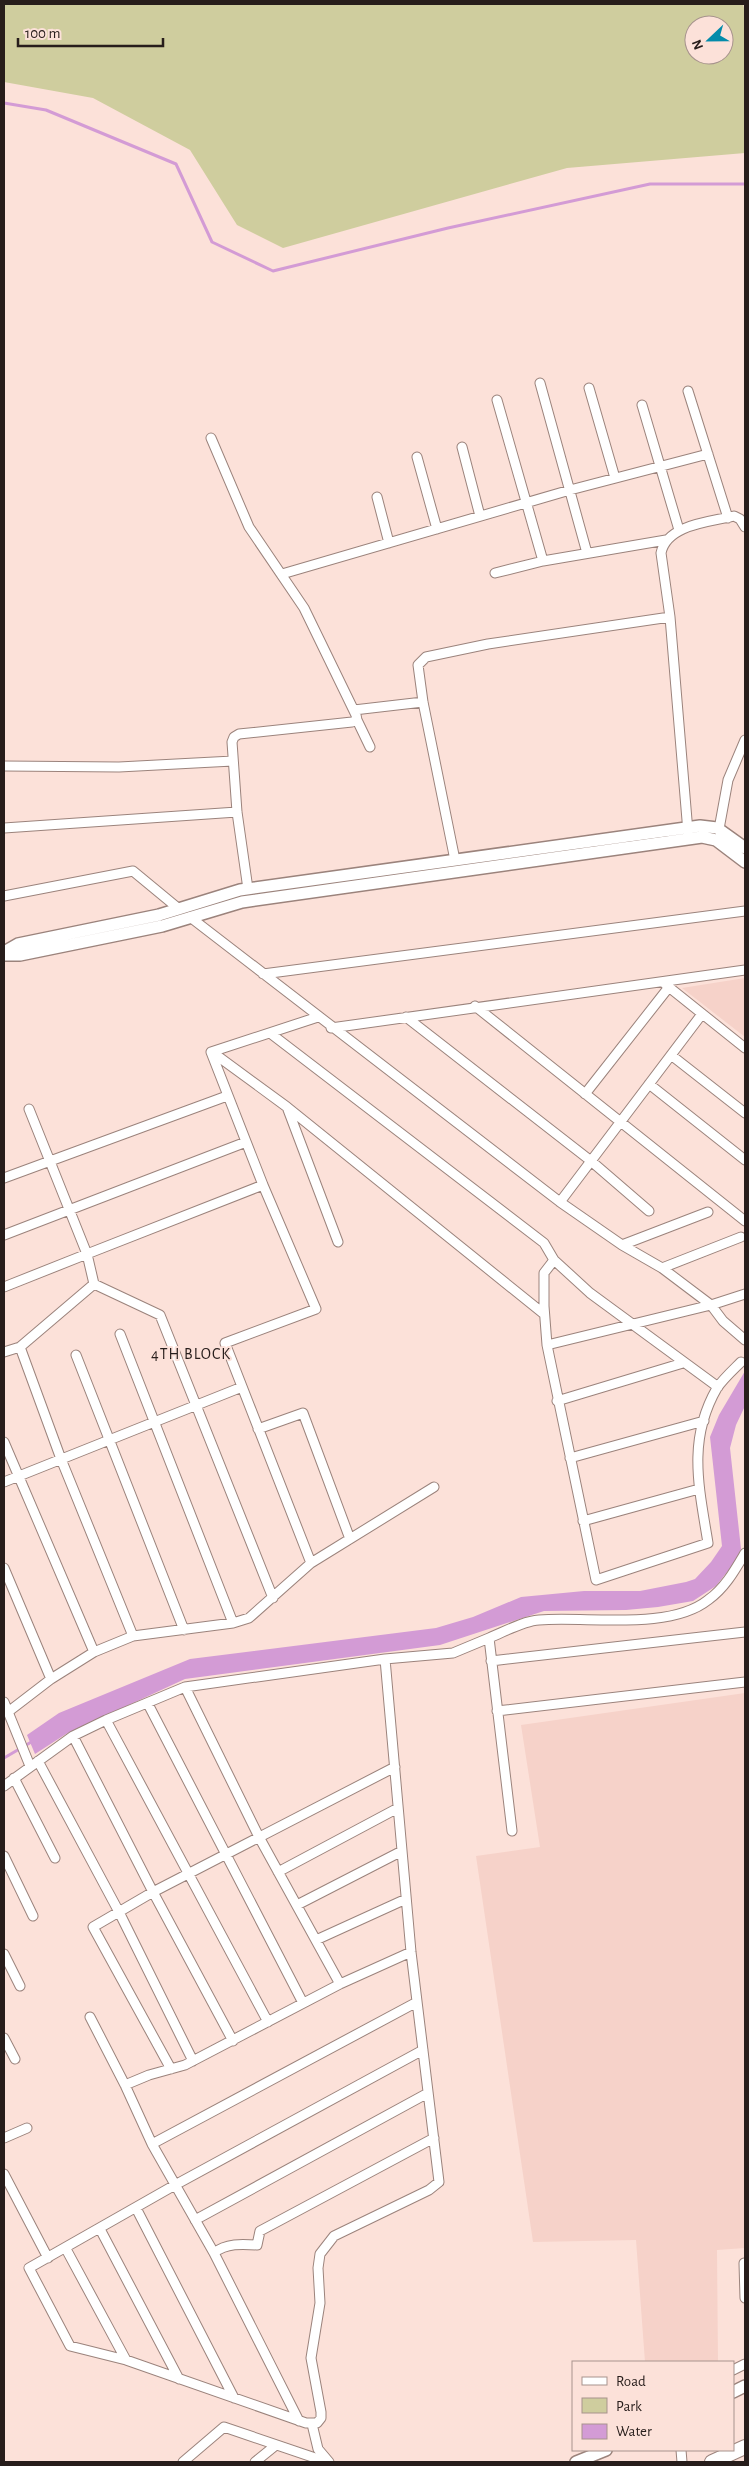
<svg xmlns="http://www.w3.org/2000/svg" width="749" height="2466" font-family="'Alegreya Sans',sans-serif">
<rect width="100%" height="100%" fill="#fce1d9"/>
<path fill="#f6d2c9" d="M 745,978 L 745,1037 L 682,988 Z
M 745,1693 L 745,2248 L 717,2250 L 718,2362 L 645,2362 L 636,2240 L 533,2242 L 476,1856 L 540,1847 L 521,1725 Z"/>
<path fill="#cfcd9e" fill-rule="evenodd" d="M 4,4 L 743,4 L 745,12 L 745,153 L 567,168 L 283,248 L 237,225 L 190,150 L 93,98 L 4,82 ZM 694,25 L 724,25 L 724,55 L 694,55 Z"/>
<path fill="#d39bd5" d="M 745,1371 L 745,1406 L 736,1425 L 730,1448 L 741,1549 L 735,1562 L 716,1586 L 693,1601 L 658,1607 L 626,1610 L 544,1611 L 440,1645 L 185,1679 L 66,1734 L 35,1754 L 27,1735 L 59,1713 L 190,1659 L 436,1628 L 473,1617 L 521,1597 L 584,1591 L 640,1591 L 686,1582 L 695,1579 L 711,1562 L 722,1546 L 710,1437 L 719,1415 Z"/>
<g fill="none" stroke-linecap="round" stroke-linejoin="round">
<path stroke="#d39bd5" stroke-width="3" d="M 4,103 L 46,110 L 176,164 L 212,242 L 273,271 L 448,228 L 650,184 L 745,184
M 4,1758 L 33,1741"/>
<defs>
<path id="minor" d="M 540,383 L 587,553
M 589,388 L 615,478
M 688,391 L 728,518
M 497,400 L 543,561
M 642,405 L 679,530
M 211,438 L 249,527 L 304,608 L 356,715 L 357,720 L 352,722 L 239,734 L 234,737 L 232,742 L 237,812 L 248,889
M 462,447 L 480,516
M 417,457 L 437,529
M 377,497 L 389,543
M 495,573 L 543,561 L 666,540
M 282,574 L 570,490 L 708,454
M 354,710 L 423,702
M 357,720 L 370,747
M 4,766 L 119,767 L 233,761
M 4,828 L 237,812
M 719,829 L 728,780 L 745,740
M 688,832 L 670,617 L 661,553 C 667,524 711,522 734,516 L 740,519 L 745,527
M 455,860 L 423,702 L 418,665 L 426,657 L 488,644 L 670,617
M 4,896 L 133,871 L 179,909
M 190,917 L 560,1202 L 622,1245 L 662,1268 L 711,1305 L 723,1321 L 745,1340
M 263,974 L 745,911
M 665,984 L 745,1048
M 475,1006 L 745,1221
M 406,1017 L 591,1161 L 649,1211
M 331,1028 L 745,970
M 270,1033 L 544,1243 L 554,1260 L 590,1293 L 718,1387
M 211,1052 L 263,1185 L 316,1309 L 225,1343 L 311,1563
M 211,1052 L 318,1017
M 212,1052 L 287,1107 L 544,1314
M 671,1055 L 745,1113
M 649,1084 L 745,1160
M 585,1094 L 669,987
M 287,1107 L 338,1242
M 29,1109 L 87,1254 L 263,1185
M 4,1178 L 227,1096
M 560,1202 L 702,1014
M 4,1235 L 246,1142
M 622,1245 L 708,1212
M 554,1260 L 544,1273 L 544,1306 L 547,1345 L 596,1580 L 708,1543 C 699,1487 687,1440 717,1388 C 723,1379 733,1370 741,1362
M 662,1268 L 741,1237
M 94,1284 L 160,1315 L 273,1598
M 4,1287 L 87,1254 L 94,1284 L 20,1347 L 4,1352
M 120,1334 L 233,1623
M 547,1345 L 711,1305 L 745,1294
M 20,1347 L 61,1459 L 133,1636
M 76,1355 L 184,1630
M 557,1401 L 683,1363
M 258,1429 L 303,1413 L 350,1539
M 4,1442 L 94,1652
M 570,1458 L 704,1421
M 4,1482 L 242,1387
M 583,1521 L 699,1489
M 4,1568 L 51,1679
M 385,1659 L 411,1952 L 439,2182 L 429,2190 L 334,2236 L 320,2254 L 318,2268 L 320,2303 L 311,2358 L 321,2412 L 321,2418 L 317,2423 L 306,2423 L 126,2360 L 70,2346 L 29,2268 L 175,2185 L 423,2050
M 491,1661 L 745,1632
M 185,1687 L 259,1837 L 340,1984
M 4,1702 L 30,1766
M 148,1704 L 303,2003
M 497,1711 L 745,1682
M 8,1712 L 51,1679 L 94,1652 L 133,1636 L 233,1623 L 249,1618 L 311,1563 L 434,1487
M 106,1720 L 268,2022
M 73,1736 L 153,1892 L 233,2041
M 38,1761 L 119,1912 L 193,2061
M 14,1778 L 55,1858
M 4,1786 L 73,1736 L 106,1720 L 185,1687 L 385,1659 L 453,1653 L 489,1638
M 512,1831 L 489,1638 C 504,1632 523,1621 539,1620 C 587,1616 669,1631 708,1600 C 725,1588 735,1570 745,1553
M 4,1856 L 33,1916
M 278,1872 L 398,1808
M 297,1905 L 402,1851
M 316,1940 L 406,1899
M 4,1954 L 20,1986
M 90,2017 L 125,2085 L 152,2144 L 214,2253 L 299,2421
M 4,2038 L 15,2059
M 171,2069 L 93,1927 L 153,1892 L 395,1767
M 125,2085 L 149,2075 L 185,2065 L 340,1984 L 411,1952
M 4,2138 L 27,2128
M 152,2144 L 417,2002
M 4,2174 L 48,2258
M 136,2208 L 234,2398
M 195,2220 L 428,2093
M 100,2229 L 179,2379
M 66,2249 L 126,2360
M 214,2253 C 226,2243 242,2244 257,2245 L 260,2231 L 434,2138
M 744,2263 L 745,2298
M 733,2370 L 745,2364
M 312,2424 L 318,2449 L 329,2462
M 681,2450 L 682,2462
M 183,2462 L 224,2427 L 327,2462
M 255,2462 L 276,2445"/>
<path id="tertiary" d="M 4,952 L 18,944 L 159,915 L 240,890 L 700,826 L 717,828 L 745,848
M 4,955 L 20,955 L 162,926 L 242,902 L 702,837 L 716,840 L 745,862
M 733,2392 L 745,2386
M 576,2462 L 606,2450"/>
<path id="trunk" d="M 712,2462 L 745,2447"/>
</defs>
<use href="#minor" stroke="#9b837c" stroke-width="11"/>
<use href="#tertiary" stroke="#9b837c" stroke-width="14"/>
<use href="#trunk" stroke="#9b837c" stroke-width="16"/>
<use href="#minor" stroke="#fff" stroke-width="9"/>
<use href="#tertiary" stroke="#fff" stroke-width="11"/>
<use href="#trunk" stroke="#fff" stroke-width="14"/>
</g>
<g text-anchor="middle" dominant-baseline="central" stroke-width="4" stroke-linejoin="round" paint-order="stroke">
<g font-size="16" letter-spacing="1" fill="#271d1b" stroke="#fce1d9">
<text x="191" y="1354">4TH BLOCK</text>
</g>
</g>
<rect width="749" height="2466" fill="none" stroke="#271d1b" stroke-width="10"/>
<rect x="572" y="2361" width="162" height="90" fill="#fce1d9" stroke="#a7938d"/>
<rect x="582" y="2377" width="25" height="8" fill="#ffffff" stroke="#a7938d"/>
<text x="616" y="2386" font-size="15" fill="#271d1b">Road</text>
<rect x="582" y="2398" width="25" height="15" fill="#cfcd9e" stroke="#a7938d"/>
<text x="616" y="2411" font-size="15" fill="#271d1b">Park</text>
<rect x="582" y="2424" width="25" height="15" fill="#d39bd5" stroke="#a7938d"/>
<text x="616" y="2436" font-size="15" fill="#271d1b">Water</text>
<g transform="translate(709 40) rotate(248)"><circle r="24" fill="#fce1d9" stroke="#a7938d"/>
<path d="M0-4L9 19L0 12L-9 19Z" fill="#038baa"/>
<text y="-8" font-size="14" font-weight="bold" text-anchor="middle" fill="#271d1b">N</text>
</g>
<path d="M18 38v8h145v-8" fill="none" stroke="#271d1b" stroke-width="2.5"/>
<text x="25" y="38" font-size="15" fill="#271d1b" stroke="#fce1d9" stroke-width="4" paint-order="stroke">100 m</text>
</svg>
